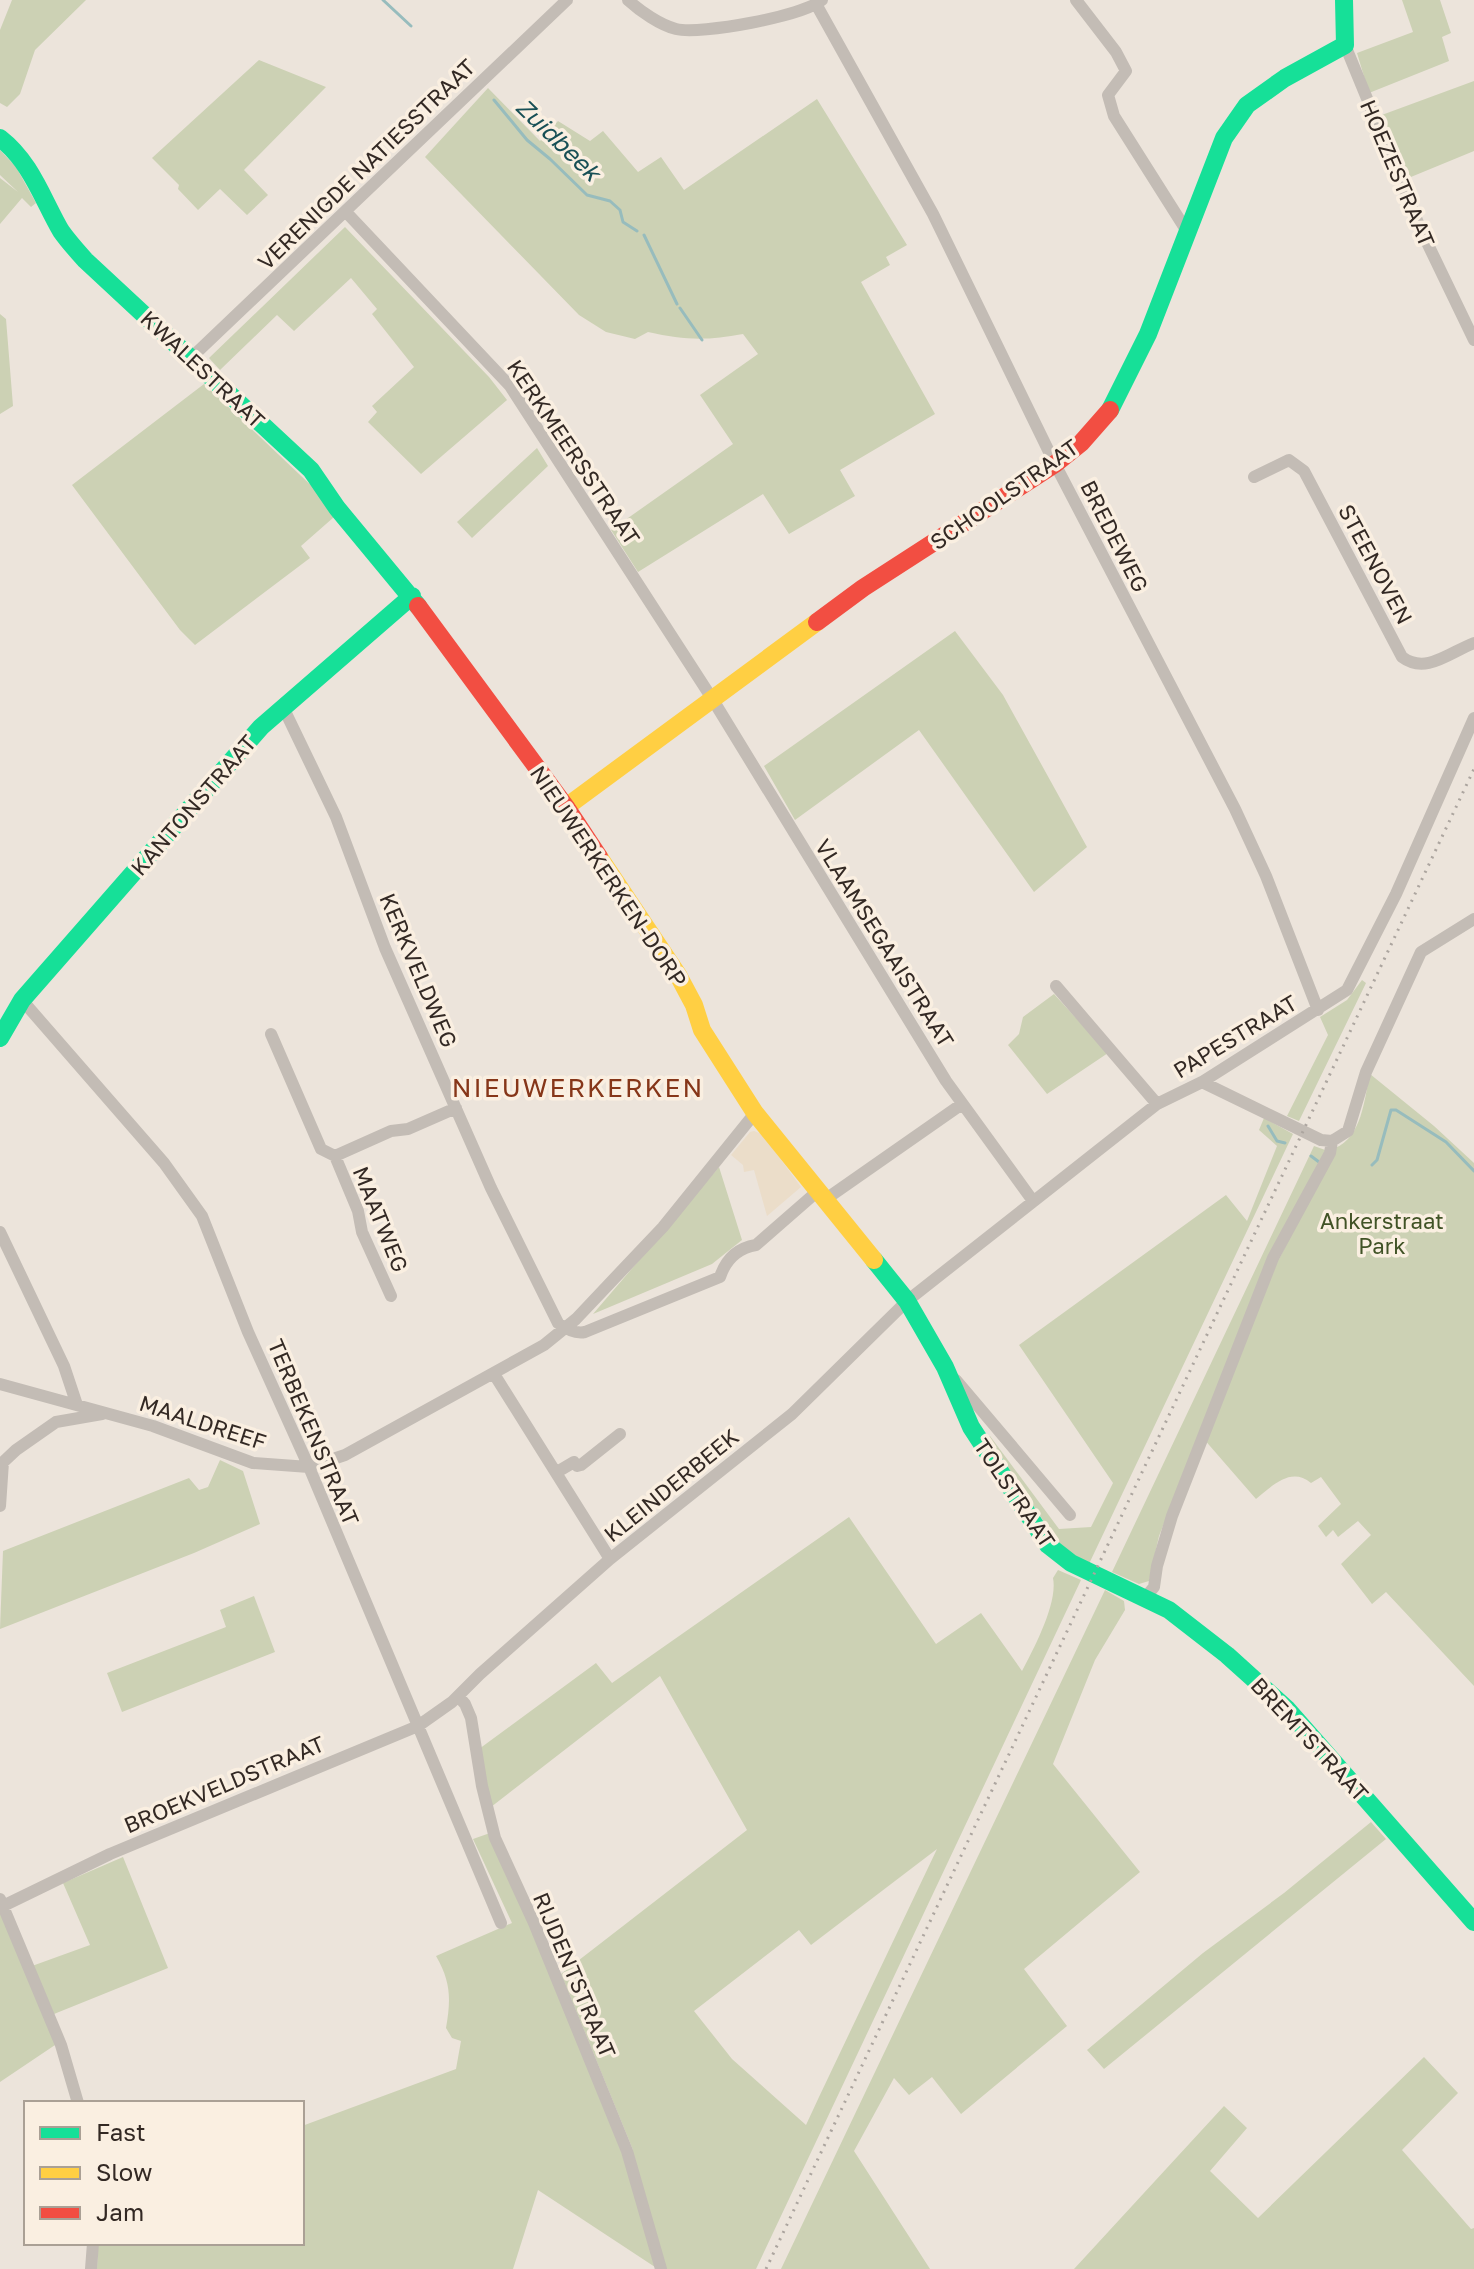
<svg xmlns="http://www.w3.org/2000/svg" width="1474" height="2269" font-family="'Golos Text',sans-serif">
<rect width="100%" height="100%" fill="#ece4db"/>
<path fill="#ccd1b4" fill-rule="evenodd" d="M 12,0 L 86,0 L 35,50 L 20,94 L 7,107 L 0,103 L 0,30 Z
M 1402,0 L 1440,0 L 1451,33 L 1442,37 L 1449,61 L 1369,93 L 1357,53 L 1413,32 Z
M 259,60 L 326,87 L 244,170 L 268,195 L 247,215 L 220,189 L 198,210 L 178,189 L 179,185 L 152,158 Z
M 1474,81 L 1474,151 L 1406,179 L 1379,116 Z
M 488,88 L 540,141 L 558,121 L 590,141 L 603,131 L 638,172 L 661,157 L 684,190 L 817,99 L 907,245 L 886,257 L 890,265 L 861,282 L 935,414 L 840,470 L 855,496 L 789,534 L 763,494 L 638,572 L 611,530 L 733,444 L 700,395 L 758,354 L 743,334 C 706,341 684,340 648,332 L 635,339 L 606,332 L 579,315 L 425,157 Z
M 0,150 L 16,167 L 36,203 L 31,207 L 22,198 L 0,224 L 0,178 L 18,192 L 0,175 Z
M 345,227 L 489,377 L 507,400 L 421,474 L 368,422 L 377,412 L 372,406 L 414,367 L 372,314 L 377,309 L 351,278 L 294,331 L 277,315 L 220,370 L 209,358 Z
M 0,314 L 6,319 L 13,406 L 0,414 Z
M 204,384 L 318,492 L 334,517 L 301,546 L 310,558 L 195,645 L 180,630 L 72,485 Z
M 537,448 L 548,466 L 472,538 L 457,522 Z
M 955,631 L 1003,695 L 1087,847 L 1034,892 L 919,730 L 795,820 L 764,766 Z
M 1362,980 L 1366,983 L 1299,1121 L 1287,1116 L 1328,1035 L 1320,1017 L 1347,1000 Z
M 1054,994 L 1108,1053 L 1047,1094 L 1008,1045 L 1019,1034 L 1023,1017 Z
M 1370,1074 L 1434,1126 L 1474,1163 L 1474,1686 L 1386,1592 L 1372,1604 L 1341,1564 L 1371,1535 L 1358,1521 L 1338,1537 L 1333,1530 L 1326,1537 L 1318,1526 L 1341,1504 L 1321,1477 L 1311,1483 C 1291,1466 1272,1486 1256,1499 L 1203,1438 L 1273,1271 L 1335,1148 C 1362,1137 1364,1100 1370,1074 Z
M 1264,1118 L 1293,1134 L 1088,1566 L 1058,1543 L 988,1437 L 990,1436 L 1059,1529 L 1091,1527 L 1113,1483 L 1019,1345 L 1226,1195 L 1247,1221 L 1277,1146 L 1259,1130 Z
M 1314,1146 L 1328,1151 L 1199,1435 L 1159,1536 L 1149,1581 L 1139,1584 L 1112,1572 Z
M 719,1167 L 742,1240 L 712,1264 L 593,1314 Z
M 220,1460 L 243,1471 L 260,1524 L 194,1553 L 0,1629 L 3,1551 L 189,1478 L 199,1490 L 208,1487 Z
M 849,1517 L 936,1644 L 981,1613 L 1022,1671 C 1034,1648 1058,1603 1053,1578 L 1058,1570 L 1081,1580 L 756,2269 L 658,2269 L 538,2190 L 513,2269 L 97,2269 L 98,2243 L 302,2243 L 302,2126 L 456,2069 L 461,2041 L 452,2038 L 446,2028 C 451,1999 451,1982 436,1956 L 512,1923 L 473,1839 L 490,1833 L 543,1956 L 623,2155 L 633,2150 L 561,1974 L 747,1830 L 660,1676 L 491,1807 L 479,1749 L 596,1663 L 612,1683 ZM 937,1849 L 819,2097 L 806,2125 L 732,2059 L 694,2011 L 799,1930 L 811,1945 Z
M 1105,1590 L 1124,1601 L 1125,1610 L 1095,1660 L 1053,1764 L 1140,1872 L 1024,1969 L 1067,2026 L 961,2114 L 932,2077 L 909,2095 L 894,2078 L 854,2151 L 930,2269 L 781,2269 Z
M 254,1596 L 275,1652 L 122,1712 L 107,1673 L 226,1627 L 220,1610 Z
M 1371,1822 L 1386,1839 L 1104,2069 L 1087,2050 L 1203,1953 L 1284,1893 Z
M 123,1857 L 168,1968 L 54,2014 L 32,1966 L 90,1945 L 63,1883 Z
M 0,1909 L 58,2043 L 0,2082 Z
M 1424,2057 L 1458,2093 L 1402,2150 L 1471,2229 L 1474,2228 L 1474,2269 L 1074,2269 L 1224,2106 L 1247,2128 L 1210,2171 L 1258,2218 Z"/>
<path fill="#ebddc9" d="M 754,1131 L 762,1134 L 801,1187 L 767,1216 L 754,1170 L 744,1172 L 743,1165 L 731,1155 L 750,1132 Z"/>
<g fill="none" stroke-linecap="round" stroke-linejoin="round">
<path stroke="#97bcbd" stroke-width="3" d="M 383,0 L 411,26
M 494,100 L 527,140 L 550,159 L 587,195 L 610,201 L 620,210 L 623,222 L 637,231
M 644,235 L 677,304
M 680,308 L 702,340
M 1268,1126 L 1277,1141 L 1285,1143
M 1311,1156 L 1319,1162
M 1372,1165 L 1377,1160 L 1391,1110 L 1396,1110 L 1446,1142 L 1474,1171"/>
<path stroke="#c3bcb5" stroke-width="12" d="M 628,0 C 640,11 660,25 676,29 C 701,35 803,16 822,0
M 1076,0 L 1116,52 L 1126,71 L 1108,95 L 1114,116 L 1188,233
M 816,4 L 933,214 L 1055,464 L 1235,809 L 1266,876 L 1318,1010
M 1345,45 L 1421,230 L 1474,340
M 346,212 L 510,386 L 713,700 L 946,1081 L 1033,1201
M 192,357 L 567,0
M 1254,477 L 1289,460 L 1304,471 L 1402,657 C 1426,675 1450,652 1474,643
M 284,709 L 336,817 L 385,948 L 491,1188 L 558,1323 C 566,1329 575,1334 585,1332 L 720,1277 C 726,1259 738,1248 756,1245 L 819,1190
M 1056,986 L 1157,1104
M 22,1000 L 164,1163 L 202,1216 L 248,1332 L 309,1467 L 501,1923
M 271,1034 L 321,1149 L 335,1156 L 391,1131 L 408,1129 L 456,1108
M 1202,1082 L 1321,1140 L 1332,1141 L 1348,1131 L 1366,1072 L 1421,952 L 1474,919
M 335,1156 L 358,1211 L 362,1232 L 391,1296
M 826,1199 L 962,1104
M 0,1232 L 64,1366 L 77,1405
M 494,1374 L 610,1559
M 956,1380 L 1070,1515
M 0,1384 L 153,1426 L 253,1463 L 309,1467 L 345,1455 L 544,1345 L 576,1319 L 663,1227 L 755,1113
M 0,1465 L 16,1450 L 56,1422 L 102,1414
M 557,1472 L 574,1462 L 577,1466 L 581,1465 L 620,1434
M 0,1506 L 3,1462
M 1145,1598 L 1154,1587 L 1157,1566 L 1172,1516 L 1273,1258 L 1330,1153 L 1332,1141
M 458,1696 L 465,1704 L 471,1718 L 482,1786 L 495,1838 L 534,1923 L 627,2151 L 661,2269
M 0,1899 L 61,2045 L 78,2103
M 3,1906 L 110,1854 L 418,1726 L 452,1702 L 480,1674 L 610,1559 L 792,1414 L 907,1301 L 1157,1104 L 1202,1082 L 1347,990 L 1396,894 L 1474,718
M 91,2269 L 93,2243"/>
<path stroke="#16e098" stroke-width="18" d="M 0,138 C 31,162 42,198 61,231 C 68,241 77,251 85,260 L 311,470 L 337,508 L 418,606
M 1110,410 L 1148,334 L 1224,138 L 1247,105 L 1285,78 L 1345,45 L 1344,0
M 0,1038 L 22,1000 L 261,727 L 412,596
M 874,1260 L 907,1301 L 945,1367 L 971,1427 L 1048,1545 L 1071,1563 L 1169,1610 L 1227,1655 L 1287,1709 L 1474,1922"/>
<path stroke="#ffcf43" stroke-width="18" d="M 566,807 L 817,622
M 599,857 L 678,975 L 694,1005 L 702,1030 L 755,1113 L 874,1260"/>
<path stroke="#f24e42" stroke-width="18" d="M 418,606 L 566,807 L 599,857
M 817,622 L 863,588 L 1055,464 L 1081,443 L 1110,410"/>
<path stroke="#aca59f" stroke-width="3" stroke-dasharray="2 6" stroke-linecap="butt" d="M 766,2269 L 1474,769"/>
</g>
<g text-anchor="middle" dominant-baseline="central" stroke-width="7" stroke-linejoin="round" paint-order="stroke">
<g font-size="22" fill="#332924" stroke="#faefe1">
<text transform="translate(366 164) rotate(-44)">VERENIGDE NATIESSTRAAT</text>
<text transform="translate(1398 173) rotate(67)">HOEZESTRAAT</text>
<text transform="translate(203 369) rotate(43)">KWALESTRAAT</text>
<text transform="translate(574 452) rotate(56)">KERKMEERSSTRAAT</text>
<text transform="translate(1004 494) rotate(-35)">SCHOOLSTRAAT</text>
<text transform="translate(1115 536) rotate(63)">BREDEWEG</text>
<text transform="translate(1376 564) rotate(62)">STEENOVEN</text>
<text transform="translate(193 805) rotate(-49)">KANTONSTRAAT</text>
<text transform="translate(609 876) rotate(56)">NIEUWERKERKEN-DORP</text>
<text transform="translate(885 943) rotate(58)">VLAAMSEGAAISTRAAT</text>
<text transform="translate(419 970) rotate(67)">KERKVELDWEG</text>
<text transform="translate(1235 1036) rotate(-31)">PAPESTRAAT</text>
<text transform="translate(381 1219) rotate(68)">MAATWEG</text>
<text transform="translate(203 1422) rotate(18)">MAALDREEF</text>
<text transform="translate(314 1432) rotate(67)">TERBEKENSTRAAT</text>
<text transform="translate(671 1485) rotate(-39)">KLEINDERBEEK</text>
<text transform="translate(1015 1493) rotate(56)">TOLSTRAAT</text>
<text transform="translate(1310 1739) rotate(47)">BREMTSTRAAT</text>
<text transform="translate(224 1784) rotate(-23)">BROEKVELDSTRAAT</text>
<text transform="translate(575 1975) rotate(67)">RIJDENTSTRAAT</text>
</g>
<g font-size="22" fill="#415326" stroke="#faefe1">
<text x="1382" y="1220">Ankerstraat<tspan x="1382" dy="25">Park</tspan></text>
</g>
<g font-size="24" font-style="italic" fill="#185056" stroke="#faefe1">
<text transform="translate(559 139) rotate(44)">Zuidbeek</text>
</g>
<g font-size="26" letter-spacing="2" fill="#863619" stroke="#faefe1">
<text x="578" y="1087">NIEUWERKERKEN</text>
</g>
</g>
<rect x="24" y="2101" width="280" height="144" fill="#faefe1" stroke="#aaa095" stroke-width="2"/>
<rect x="40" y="2127" width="40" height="12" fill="#16e098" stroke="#aaa095" stroke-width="2"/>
<text x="96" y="2141" font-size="24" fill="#332924">Fast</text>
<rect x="40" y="2167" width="40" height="12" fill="#ffcf43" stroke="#aaa095" stroke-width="2"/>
<text x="96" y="2181" font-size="24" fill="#332924">Slow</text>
<rect x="40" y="2207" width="40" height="12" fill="#f24e42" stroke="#aaa095" stroke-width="2"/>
<text x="96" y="2221" font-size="24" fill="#332924">Jam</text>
</svg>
